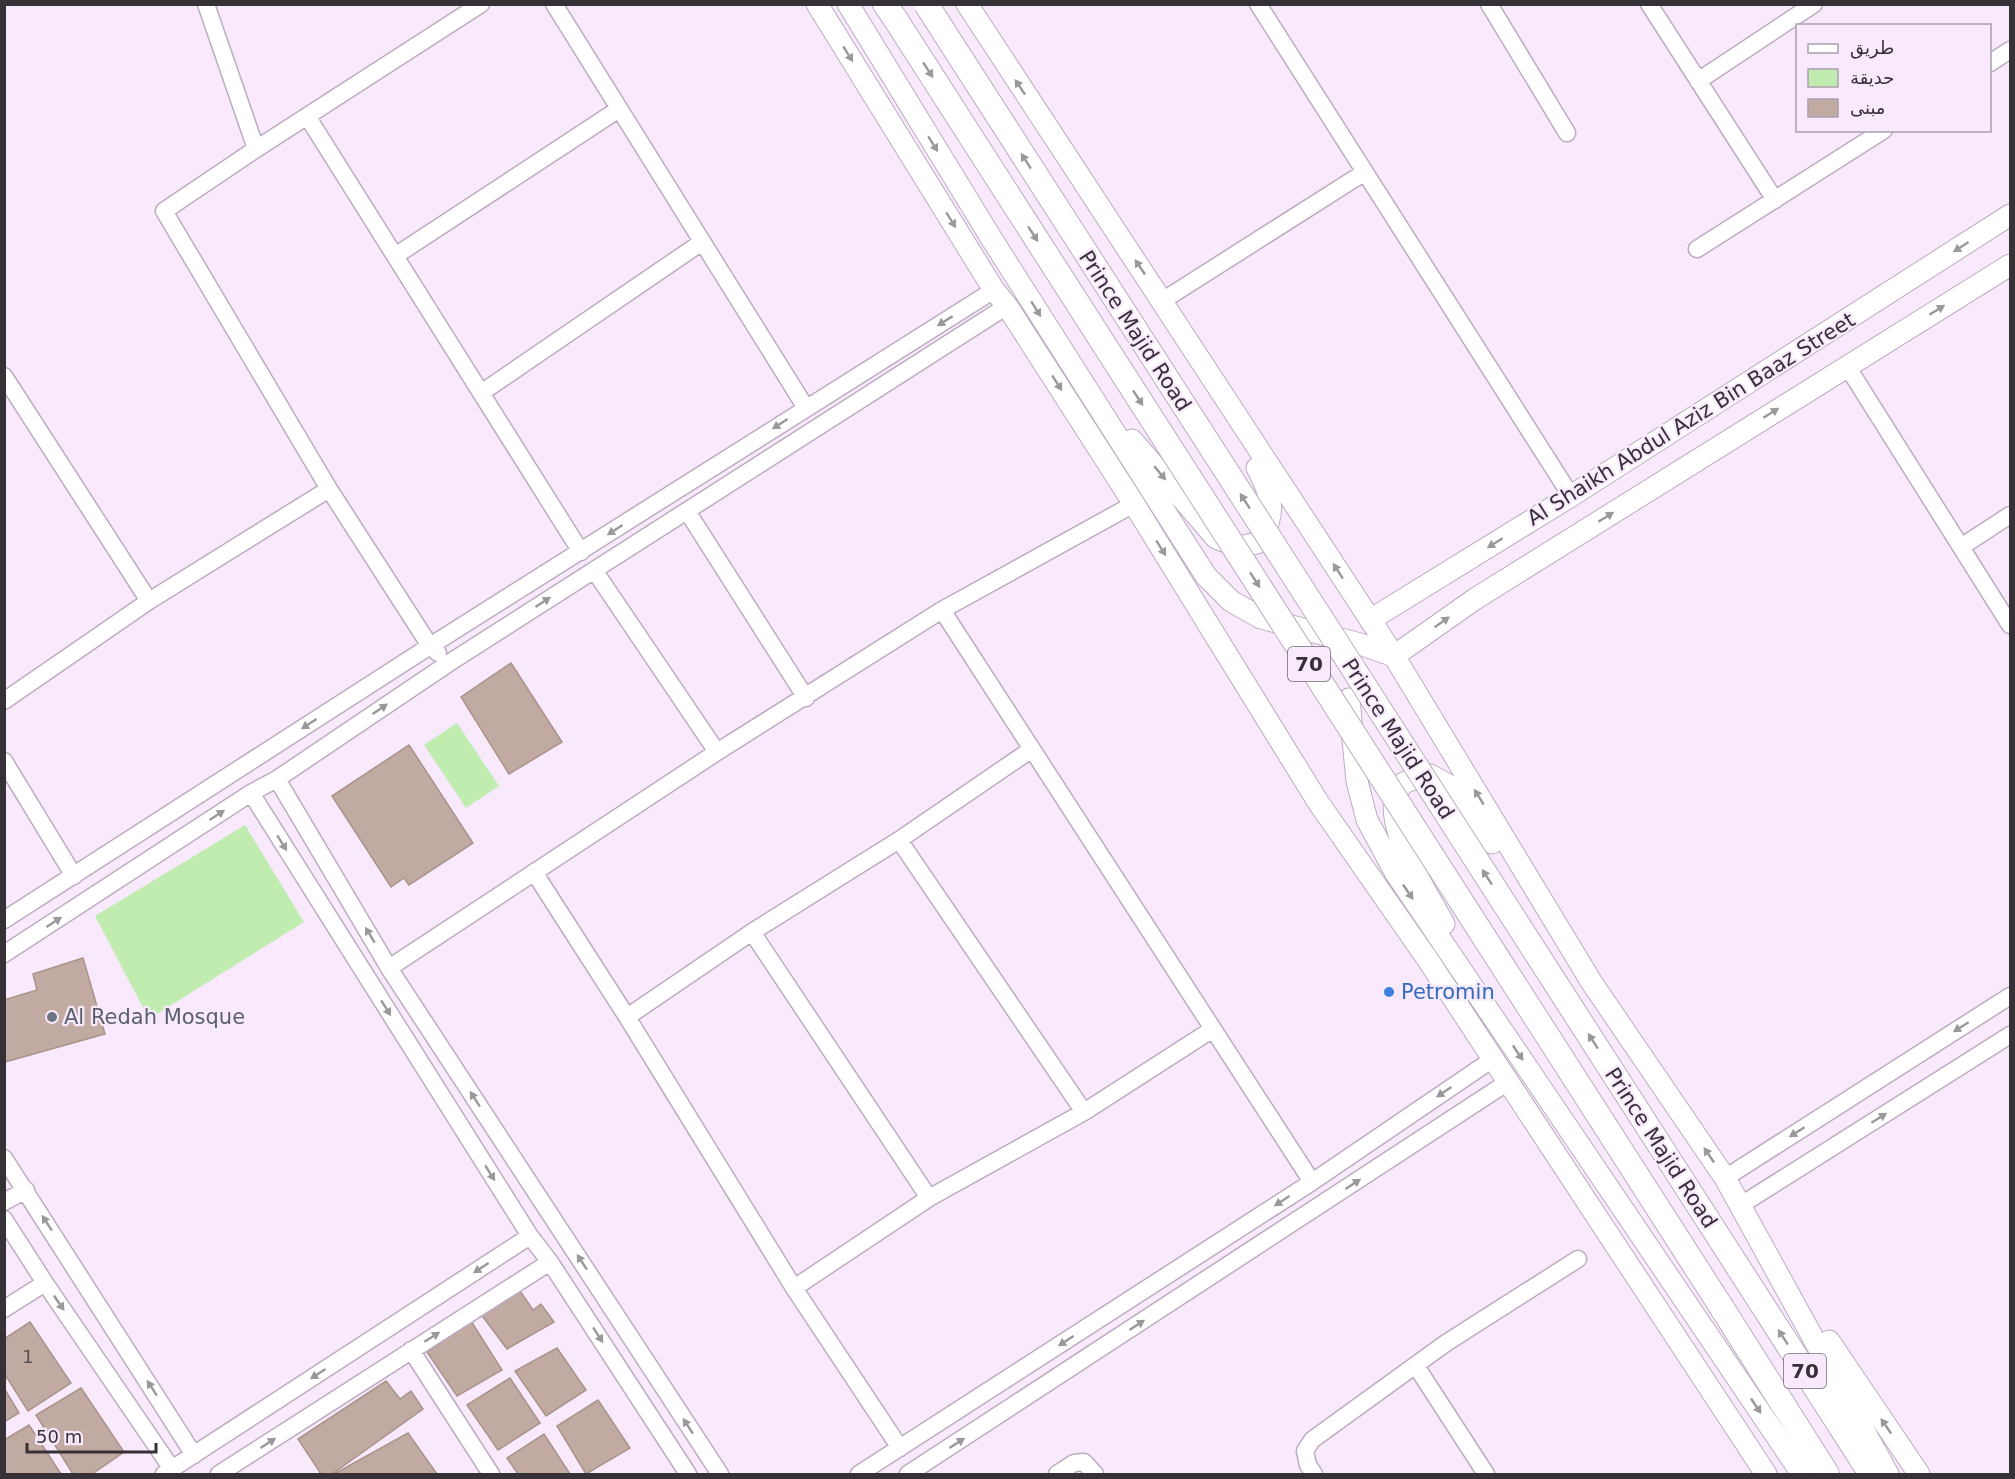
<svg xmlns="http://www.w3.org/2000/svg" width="2015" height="1479" font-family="'DejaVu Sans','Noto Sans Arabic',sans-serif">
<rect width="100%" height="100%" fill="#f8e9fc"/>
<path fill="#c1ecaf" d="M 457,723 L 499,786 L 466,808 L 424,745 Z
M 245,825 L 304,922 L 149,1019 L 95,916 Z"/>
<path fill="#c1aaa1" stroke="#a9938a" stroke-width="1.5" d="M 511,663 L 562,742 L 509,774 L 461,697 Z
M 409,745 L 473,843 L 409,885 L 404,878 L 391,887 L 332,796 Z
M 83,958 L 105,1034 L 5,1062 L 4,1000 L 37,990 L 33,974 Z
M 520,1291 L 533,1310 L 541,1304 L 554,1322 L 507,1349 L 480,1313 Z
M 471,1321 L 502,1370 L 457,1396 L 427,1352 Z
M 30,1322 L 71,1383 L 28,1411 L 4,1373 L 4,1339 Z
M 557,1348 L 586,1390 L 546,1416 L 515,1371 Z
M 510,1378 L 540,1423 L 498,1450 L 467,1405 Z
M 386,1381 L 400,1399 L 411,1391 L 423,1409 L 332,1474 L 321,1474 L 298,1439 Z
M 4,1388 L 19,1413 L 4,1422 Z
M 81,1388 L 124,1452 L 92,1474 L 73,1474 L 36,1415 Z
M 598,1400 L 630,1448 L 586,1474 L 557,1426 Z
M 29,1425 L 61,1474 L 4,1474 L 4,1440 Z
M 408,1433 L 437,1474 L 334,1474 Z
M 544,1434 L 570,1474 L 518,1474 L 507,1458 Z"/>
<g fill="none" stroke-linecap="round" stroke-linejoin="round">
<defs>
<path id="minor" d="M 206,4 L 256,149
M 554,4 L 806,408
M 1258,4 L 1571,496
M 1489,4 L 1567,133
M 1649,4 L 1775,200
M 1990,63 L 2010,50
M 1698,81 L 1814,4
M 307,116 L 581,552
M 1697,249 L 1884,130
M 395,256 L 619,109
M 1162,301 L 1365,172
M 1847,366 L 2010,625
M 4,376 L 149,601
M 481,393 L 702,242
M 687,511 L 806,698
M 1961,547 L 2010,515
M 594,570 L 717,752
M 942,610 L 1312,1182
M 438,653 L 430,646 L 329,489 L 164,211 L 256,149 L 481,4
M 4,701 L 149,601 L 329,489
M 4,761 L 74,876
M 277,779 L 389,968 L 720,1474
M 251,793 L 530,1236 L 550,1262 L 688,1474
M 899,840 L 1084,1112
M 534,872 L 627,1017 L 794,1288 L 900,1448
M 4,920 L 430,646 L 994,290
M 752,932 L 929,1198
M 4,954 L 251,793 L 277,779 L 449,663 L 1007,306
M 389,968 L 717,752 L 942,610 L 1134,504
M 627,1017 L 752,932 L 899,840 L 1032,749
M 4,1158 L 194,1455
M 1725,1178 L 2010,996
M 4,1202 L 26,1190
M 1741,1205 L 2010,1035
M 4,1219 L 45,1283 L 172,1469
M 794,1288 L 929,1198 L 1084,1112 L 1213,1029
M 4,1309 L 45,1283
M 411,1350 L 491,1474
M 1416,1366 L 1486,1474
M 164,1474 L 530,1236
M 219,1474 L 550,1262
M 859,1474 L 1312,1182 L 1493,1059
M 908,1474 L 1508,1082
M 1057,1474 L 1074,1463 L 1084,1462 L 1095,1474
M 1314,1474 L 1308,1465 L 1305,1451 L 1312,1440 L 1446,1343 L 1578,1259"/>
<path id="major" d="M 817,4 L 994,290 L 1007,306 L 1134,504 L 1318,802 L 1428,960 L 1766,1474
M 848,4 L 993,241 L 1206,576 L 1231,601 L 1261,618 L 1360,644 L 1394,656
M 967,4 L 1394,656 L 1592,983 L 1725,1178 L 1888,1474
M 1132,440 L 1216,538 L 1239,547 L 1257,543 C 1278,516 1272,495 1257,468
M 1370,620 L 1571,496 L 2010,215
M 1394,656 L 1475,599 L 2010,265
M 1349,699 L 1357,781 L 1367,820 L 1395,872 L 1802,1474
M 1444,924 C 1430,897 1371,810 1404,783 C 1410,779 1423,777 1430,775 L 1454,788 L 1492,843
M 1829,1341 L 1919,1474"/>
<path id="highway" d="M 885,4 L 896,20
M 1738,1267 L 1871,1474
M 1722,1308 L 1827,1474"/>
</defs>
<use href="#minor" stroke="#bbadbf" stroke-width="19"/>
<use href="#major" stroke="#bbadbf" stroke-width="23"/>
<use href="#highway" stroke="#bbadbf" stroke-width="26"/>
<use href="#minor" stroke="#fff" stroke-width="16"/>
<use href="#major" stroke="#fff" stroke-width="21"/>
<use href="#highway" stroke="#fff" stroke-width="24"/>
<defs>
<path id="highway-bridge" d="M 926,4 L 1738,1267
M 896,20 L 1722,1308"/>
</defs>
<use href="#highway-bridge" stroke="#bbadbf" stroke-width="26" stroke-linecap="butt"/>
<use href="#highway-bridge" stroke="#fff" stroke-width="24"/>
</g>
<defs><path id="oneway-solid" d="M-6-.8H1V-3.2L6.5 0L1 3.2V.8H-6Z" transform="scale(1.5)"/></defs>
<g fill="#9a989b">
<use href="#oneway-solid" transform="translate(848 54) rotate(58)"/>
<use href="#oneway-solid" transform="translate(928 70) rotate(57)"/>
<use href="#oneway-solid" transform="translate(1020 87) rotate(-124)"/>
<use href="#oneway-solid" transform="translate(933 144) rotate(58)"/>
<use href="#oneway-solid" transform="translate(1026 161) rotate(-123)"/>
<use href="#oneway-solid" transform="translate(951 220) rotate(58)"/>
<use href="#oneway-solid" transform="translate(1033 234) rotate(57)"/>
<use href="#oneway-solid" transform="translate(1961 247) rotate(147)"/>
<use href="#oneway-solid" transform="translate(1140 267) rotate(-124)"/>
<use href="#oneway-solid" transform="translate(1036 309) rotate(58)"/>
<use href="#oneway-solid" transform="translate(1937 310) rotate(-32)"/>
<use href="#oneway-solid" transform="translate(945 321) rotate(148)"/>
<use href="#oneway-solid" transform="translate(1057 383) rotate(57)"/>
<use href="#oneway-solid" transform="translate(1138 398) rotate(57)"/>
<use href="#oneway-solid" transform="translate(1771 413) rotate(-32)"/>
<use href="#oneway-solid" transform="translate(780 424) rotate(147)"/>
<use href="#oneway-solid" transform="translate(1160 473) rotate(50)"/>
<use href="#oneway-solid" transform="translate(1245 501) rotate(-123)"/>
<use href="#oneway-solid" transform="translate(1606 517) rotate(-32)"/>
<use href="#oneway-solid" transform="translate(615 530) rotate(147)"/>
<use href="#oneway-solid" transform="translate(1495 543) rotate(148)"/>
<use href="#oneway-solid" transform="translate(1161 548) rotate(58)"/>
<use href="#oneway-solid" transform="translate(1338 571) rotate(-123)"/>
<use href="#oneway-solid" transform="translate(1255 580) rotate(57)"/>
<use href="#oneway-solid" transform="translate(543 602) rotate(-33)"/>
<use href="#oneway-solid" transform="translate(1442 622) rotate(-35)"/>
<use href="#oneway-solid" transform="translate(380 709) rotate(-34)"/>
<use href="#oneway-solid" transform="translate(309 724) rotate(147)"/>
<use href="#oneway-solid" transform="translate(1479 797) rotate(-121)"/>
<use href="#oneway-solid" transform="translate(217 815) rotate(-33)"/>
<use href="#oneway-solid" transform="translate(282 843) rotate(58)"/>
<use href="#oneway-solid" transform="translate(1487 877) rotate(-123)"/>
<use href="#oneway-solid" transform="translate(1408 892) rotate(56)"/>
<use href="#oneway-solid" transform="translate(54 922) rotate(-33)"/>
<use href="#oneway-solid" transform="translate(370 935) rotate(-121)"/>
<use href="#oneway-solid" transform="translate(386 1008) rotate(58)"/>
<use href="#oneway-solid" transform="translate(1961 1027) rotate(148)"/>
<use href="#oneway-solid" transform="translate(1593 1041) rotate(-123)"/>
<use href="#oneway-solid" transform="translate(1518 1053) rotate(56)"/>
<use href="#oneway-solid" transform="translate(1444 1092) rotate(146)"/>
<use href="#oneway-solid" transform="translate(475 1099) rotate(-123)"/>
<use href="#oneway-solid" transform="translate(1879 1118) rotate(-32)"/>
<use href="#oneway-solid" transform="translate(1797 1132) rotate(148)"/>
<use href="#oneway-solid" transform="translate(1709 1155) rotate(-124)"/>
<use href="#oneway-solid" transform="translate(490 1173) rotate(58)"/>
<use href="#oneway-solid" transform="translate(1353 1184) rotate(-33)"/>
<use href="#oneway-solid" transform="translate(1282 1201) rotate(147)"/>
<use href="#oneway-solid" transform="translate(47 1223) rotate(-123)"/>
<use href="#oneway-solid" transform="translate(582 1262) rotate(-123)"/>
<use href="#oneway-solid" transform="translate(481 1268) rotate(147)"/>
<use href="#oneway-solid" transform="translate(59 1303) rotate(56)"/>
<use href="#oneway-solid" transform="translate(1137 1325) rotate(-33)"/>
<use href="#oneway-solid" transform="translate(598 1335) rotate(57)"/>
<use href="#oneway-solid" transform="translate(432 1337) rotate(-32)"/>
<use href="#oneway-solid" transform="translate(1783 1337) rotate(-123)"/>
<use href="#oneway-solid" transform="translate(1066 1341) rotate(147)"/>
<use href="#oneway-solid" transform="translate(318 1374) rotate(147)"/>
<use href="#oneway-solid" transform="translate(152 1388) rotate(-123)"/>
<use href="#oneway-solid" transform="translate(1756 1406) rotate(56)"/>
<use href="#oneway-solid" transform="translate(688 1426) rotate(-123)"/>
<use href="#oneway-solid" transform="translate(1886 1426) rotate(-124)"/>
<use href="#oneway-solid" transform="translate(268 1443) rotate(-33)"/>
<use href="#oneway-solid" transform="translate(957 1443) rotate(-33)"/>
</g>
<circle fill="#3f7fe0" stroke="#f8e9fc" stroke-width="2" cx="1389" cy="992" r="6"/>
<circle fill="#6b7280" stroke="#f8e9fc" stroke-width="2" cx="52" cy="1017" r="6"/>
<g text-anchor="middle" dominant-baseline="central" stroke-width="4.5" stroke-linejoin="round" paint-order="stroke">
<g font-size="18" fill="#594e52">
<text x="28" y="1356">1</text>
</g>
<g fill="#f8e9fc" stroke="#706872" stroke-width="1.5">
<rect x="1288" y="647" width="42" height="34" rx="4.5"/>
<rect x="1784" y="1354" width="42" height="34" rx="4.5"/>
</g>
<g font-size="20" font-weight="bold" fill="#363037">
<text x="1309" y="664">70</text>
<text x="1805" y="1371">70</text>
</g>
<g font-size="21" fill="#363037" stroke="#f8e9fc">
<text transform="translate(1135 331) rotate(57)">Prince Majid Road</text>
<text transform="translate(1691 419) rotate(-32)">Al Shaikh Abdul Aziz Bin Baaz Street</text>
<text transform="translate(1398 739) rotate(57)">Prince Majid Road</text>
<text transform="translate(1661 1148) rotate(57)">Prince Majid Road</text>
</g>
<g font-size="21" fill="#366cbe" stroke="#f8e9fc" text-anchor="start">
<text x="1401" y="992">Petromin</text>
</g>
<g font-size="21" fill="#5b616d" stroke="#f8e9fc" text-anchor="start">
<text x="64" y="1017">Al Redah Mosque</text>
</g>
</g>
<rect width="2015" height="1479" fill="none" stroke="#363037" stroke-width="12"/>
<rect x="1796" y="24" width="195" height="108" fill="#f8e9fc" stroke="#aa9fad" stroke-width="1.5"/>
<rect x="1808" y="44" width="30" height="9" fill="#ffffff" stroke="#aa9fad" stroke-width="1.5"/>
<text x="1850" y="54" font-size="18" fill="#363037">طريق</text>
<rect x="1808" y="69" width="30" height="18" fill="#c1ecaf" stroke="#aa9fad" stroke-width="1.5"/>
<text x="1850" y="84" font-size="18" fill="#363037">حديقة</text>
<rect x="1808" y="99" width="30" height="18" fill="#c1aaa1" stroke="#aa9fad" stroke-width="1.5"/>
<text x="1850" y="114" font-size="18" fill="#363037">مبنى</text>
<path d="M27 1443v9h129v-9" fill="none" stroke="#363037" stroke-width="3"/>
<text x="36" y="1443" font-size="18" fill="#363037" stroke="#f8e9fc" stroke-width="4.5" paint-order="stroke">50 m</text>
</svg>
